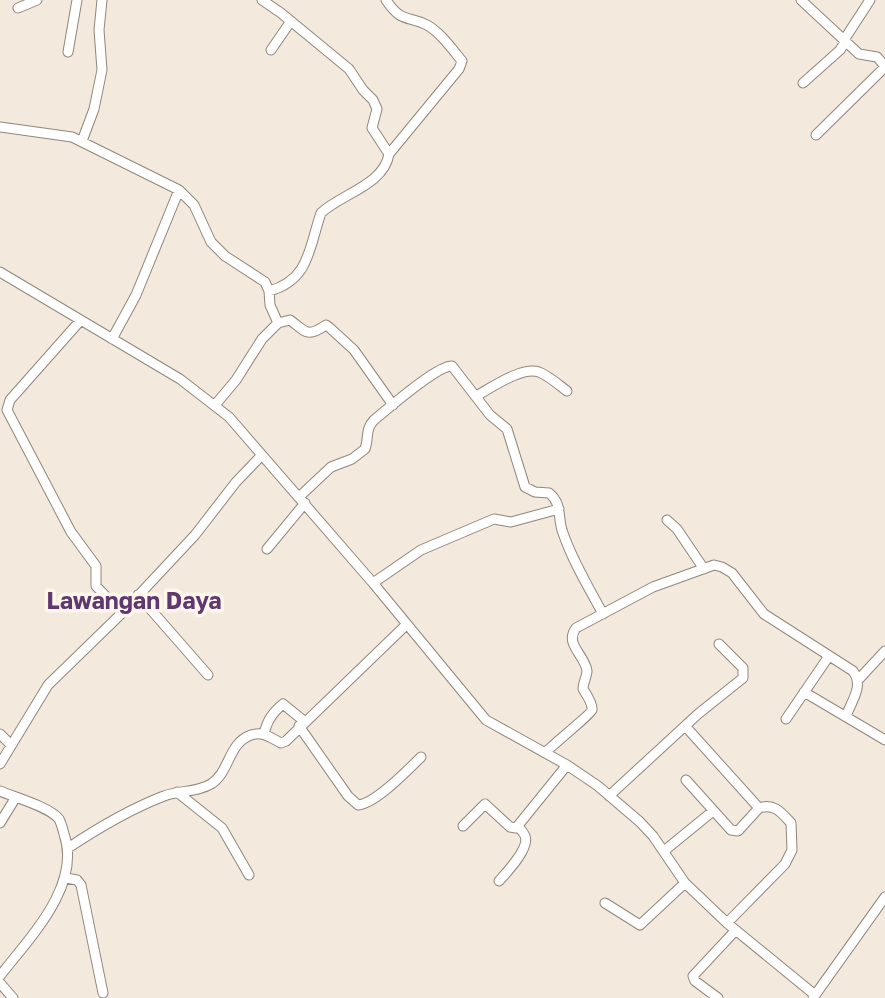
<svg xmlns="http://www.w3.org/2000/svg" width="885" height="998" font-family="'Golos Text',sans-serif">
<rect width="100%" height="100%" fill="#f3e9dc"/>
<g fill="none" stroke-linecap="round" stroke-linejoin="round">
<defs>
<path id="street" d="M 262,0 L 281,13 L 349,69 L 363,90 L 373,100 L 377,109 L 372,128 L 389,154 C 384,185 341,194 321,213 C 309,247 310,280 269,291
M 386,0 C 402,24 408,15 427,25 C 441,33 452,49 462,61 L 459,69 L 389,154
M 801,0 L 859,54 L 877,57 L 885,66
M 18,8 L 37,0
M 844,40 L 870,0
M 271,50 L 291,21
M 68,52 L 77,0
M 803,83 L 840,50 L 845,42
M 0,127 L 72,137 L 179,190 L 194,205 L 211,242 L 225,256 L 265,282 L 269,291 L 270,305 L 278,323 L 262,339 L 236,380 L 215,405
M 816,135 L 885,67
M 82,141 L 94,109 L 102,70 L 99,30 L 102,0
M 0,272 L 180,379 L 229,417 L 373,583 L 486,720 L 567,765 L 598,786 L 640,822 L 653,836 L 685,883 L 727,923 L 815,995
M 80,321 L 10,400 L 7,410 L 71,532 L 96,566 L 96,586 L 122,613
M 278,323 L 290,320 C 306,332 307,338 326,325 L 330,328 L 354,350 L 393,405
M 112,339 L 136,295 L 179,190
M 476,396 C 491,388 522,366 539,372 C 549,376 559,385 567,391
M 299,497 L 331,467 L 352,459 L 365,449 C 369,438 365,429 374,420 C 389,408 436,366 452,366 L 490,415 L 507,429 L 525,487 L 535,492 L 549,493 C 563,504 557,518 563,533 C 573,562 589,588 603,614
M 667,520 L 677,529 L 704,569
M 267,549 L 305,503
M 373,583 L 421,550 L 494,519 L 511,522 L 559,509
M 138,595 L 208,675
M 859,679 L 885,651
M 804,692 L 885,740
M 786,719 L 829,656
M 299,726 L 348,796 L 358,805 C 375,804 408,770 421,757
M 686,727 L 759,808
M 0,734 L 10,744
M 264,734 C 267,721 272,713 283,704 L 304,721
M 545,753 C 551,746 591,714 592,710 C 593,703 586,694 583,689 C 583,683 587,676 587,671 C 585,655 564,644 576,628 L 653,587 L 714,565 L 722,567 L 732,573 L 764,614 L 853,671 C 864,686 852,700 846,716
M 0,764 L 48,685 L 122,613 L 195,535 L 236,482 L 262,455
M 686,780 L 731,830 L 738,831 L 759,808 C 774,803 781,812 791,823 L 792,850 L 785,864 L 727,923
M 0,791 C 14,797 50,807 59,819 C 61,823 63,830 64,834 C 82,886 29,938 0,976
M 177,792 L 222,828 L 249,875
M 609,796 L 698,714 L 743,678 L 743,668 L 719,644
M 0,823 L 16,797
M 463,826 L 485,804 L 510,827 L 516,828 L 567,765
M 68,848 C 98,828 130,809 164,796 C 179,790 196,793 211,784 C 230,772 228,743 251,735 C 263,731 271,738 281,743 L 286,741 L 406,625
M 664,851 L 713,811
M 66,878 L 77,880 L 81,885 L 103,993
M 499,881 C 507,872 530,848 525,836 C 525,834 519,828 518,826
M 605,903 L 640,925 L 685,883
M 0,983 L 13,998
M 718,998 L 695,981 L 693,976 L 735,931
M 813,998 L 885,897"/>
</defs>
<use href="#street" stroke="#90867b" stroke-width="11"/>
<use href="#street" stroke="#fff" stroke-width="9"/>
</g>
<g text-anchor="middle" dominant-baseline="central" stroke-width="7" stroke-linejoin="round" paint-order="stroke">
<g font-size="23" font-weight="bold" fill="#60376e" stroke="#fff6ec">
<text x="134" y="600">Lawangan Daya</text>
</g>
</g>
</svg>
